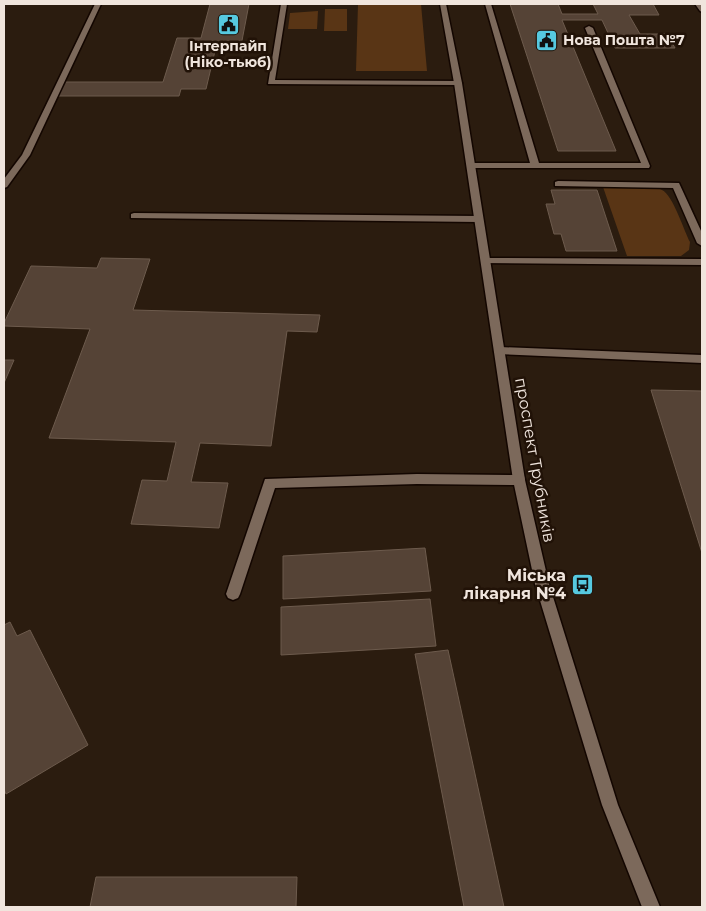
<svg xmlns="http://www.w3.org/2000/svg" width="706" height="911" font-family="Montserrat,sans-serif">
<rect width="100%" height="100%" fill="#2b1c0f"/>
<path fill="#593515" d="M 358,4 L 421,4 L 427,71 L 356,71 Z
M 325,9 L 347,9 L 347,31 L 324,31 Z
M 318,11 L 317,29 L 288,29 L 290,13 Z
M 603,187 C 618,187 649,183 662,190 C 673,195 684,231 690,242 L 689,250 L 681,256 L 627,256 Z"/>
<path fill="#554336" stroke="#6d5b4d" d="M 210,4 L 249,4 L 240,51 L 215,51 L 206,89 L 181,89 L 179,96 L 59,96 L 65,82 L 163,82 L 177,38 L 201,38 Z
M 510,4 L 558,4 L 562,14 L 598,14 L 593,4 L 653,4 L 659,15 L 629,15 L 640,34 L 667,34 L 675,48 L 615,48 L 602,20 L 562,20 L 616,151 L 558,151 Z
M 551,190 L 597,190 L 617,251 L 566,251 L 561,234 L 554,234 L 546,204 L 555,204 Z
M 101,258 L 150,259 L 133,310 L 320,315 L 317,332 L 287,331 L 271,446 L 200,443 L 191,482 L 228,483 L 219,528 L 131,524 L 142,480 L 167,481 L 176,442 L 49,438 L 90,329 L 4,326 L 4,323 L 31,266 L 97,268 Z
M 4,360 L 14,360 L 4,383 Z
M 651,390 L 702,391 L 702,553 Z
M 425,548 L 431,591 L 283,599 L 283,556 Z
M 430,599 L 436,646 L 281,655 L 281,607 Z
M 10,622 L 17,636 L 30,630 L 88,745 L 6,794 L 4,789 L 4,625 Z
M 448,650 L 504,907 L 464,907 L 415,654 Z
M 96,877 L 297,877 L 296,907 L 90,907 Z"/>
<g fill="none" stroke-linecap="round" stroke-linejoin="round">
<defs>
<path id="lane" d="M 95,4 L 101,4 L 30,155 L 7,187 L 4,188 L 4,179 L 22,155 Z
M 281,4 L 287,4 L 275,80 L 458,81 L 462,83 L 458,85 L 268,84 Z
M 485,4 L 491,4 L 539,163 L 641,163 L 585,28 L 589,26 L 593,28 L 650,166 L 649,168 L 467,168 L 467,164 L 470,163 L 530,163 Z
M 695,4 L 701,4 L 702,12 L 700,11 Z
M 558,181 L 679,183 L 702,233 L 702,246 L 697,243 L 673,188 L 555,186 L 555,182 Z
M 134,213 L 478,216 L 483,219 L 478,222 L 131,218 L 131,214 Z
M 485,258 L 702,259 L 702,265 L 481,263 L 481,259 Z
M 500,347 L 702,355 L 702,363 L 496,354 L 494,351 L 496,348 Z
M 417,474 L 519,475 L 524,476 L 525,480 L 524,484 L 519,485 L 417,484 L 275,488 L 240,594 L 238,598 L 233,600 L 228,598 L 226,594 L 265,479 Z"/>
<path id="secondary" d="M 440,4 L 446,4 L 462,83 L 525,480 L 549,584 L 618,805 L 660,907 L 642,907 L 602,805 L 535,584 L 513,480 L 454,83 Z"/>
</defs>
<use href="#lane" stroke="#130600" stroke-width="3"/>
<use href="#secondary" stroke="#130600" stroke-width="3"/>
<use href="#lane" fill="#7c695b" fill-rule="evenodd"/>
<use href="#secondary" fill="#7c695b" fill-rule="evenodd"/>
</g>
<defs>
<symbol id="civic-square" viewBox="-11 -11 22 22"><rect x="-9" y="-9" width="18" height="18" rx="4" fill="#56c9e0" stroke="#211207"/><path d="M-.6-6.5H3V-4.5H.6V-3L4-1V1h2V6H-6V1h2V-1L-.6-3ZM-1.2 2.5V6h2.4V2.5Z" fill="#111"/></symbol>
<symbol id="bus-square" viewBox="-11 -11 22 22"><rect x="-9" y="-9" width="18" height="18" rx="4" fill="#56c9e0" stroke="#211207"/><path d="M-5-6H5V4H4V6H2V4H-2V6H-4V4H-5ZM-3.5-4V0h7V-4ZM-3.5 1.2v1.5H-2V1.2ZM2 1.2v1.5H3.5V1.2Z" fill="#111"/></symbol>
</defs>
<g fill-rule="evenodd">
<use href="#civic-square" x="216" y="12" width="25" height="25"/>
<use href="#civic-square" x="534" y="28" width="25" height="25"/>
<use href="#bus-square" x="570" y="572" width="25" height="25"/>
</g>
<g text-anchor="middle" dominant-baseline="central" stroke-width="5" stroke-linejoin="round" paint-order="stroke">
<g font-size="14" font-weight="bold" fill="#f0e5dd" stroke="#211207" text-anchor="start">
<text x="563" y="40">Нова Пошта №7</text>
<text x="228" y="46" text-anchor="middle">Інтерпайп<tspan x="228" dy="16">(Ніко-тьюб)</tspan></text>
</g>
<g font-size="16" fill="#f0e5dd" stroke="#211207">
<text transform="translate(535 460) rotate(80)">проспект Трубників</text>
</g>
<g font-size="16" font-weight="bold" fill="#f0e5dd" stroke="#211207" text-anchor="end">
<text x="566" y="575">Міська<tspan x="566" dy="18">лікарня №4</tspan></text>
</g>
</g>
<rect width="706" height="911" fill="none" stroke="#f0e5dd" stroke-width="10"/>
</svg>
